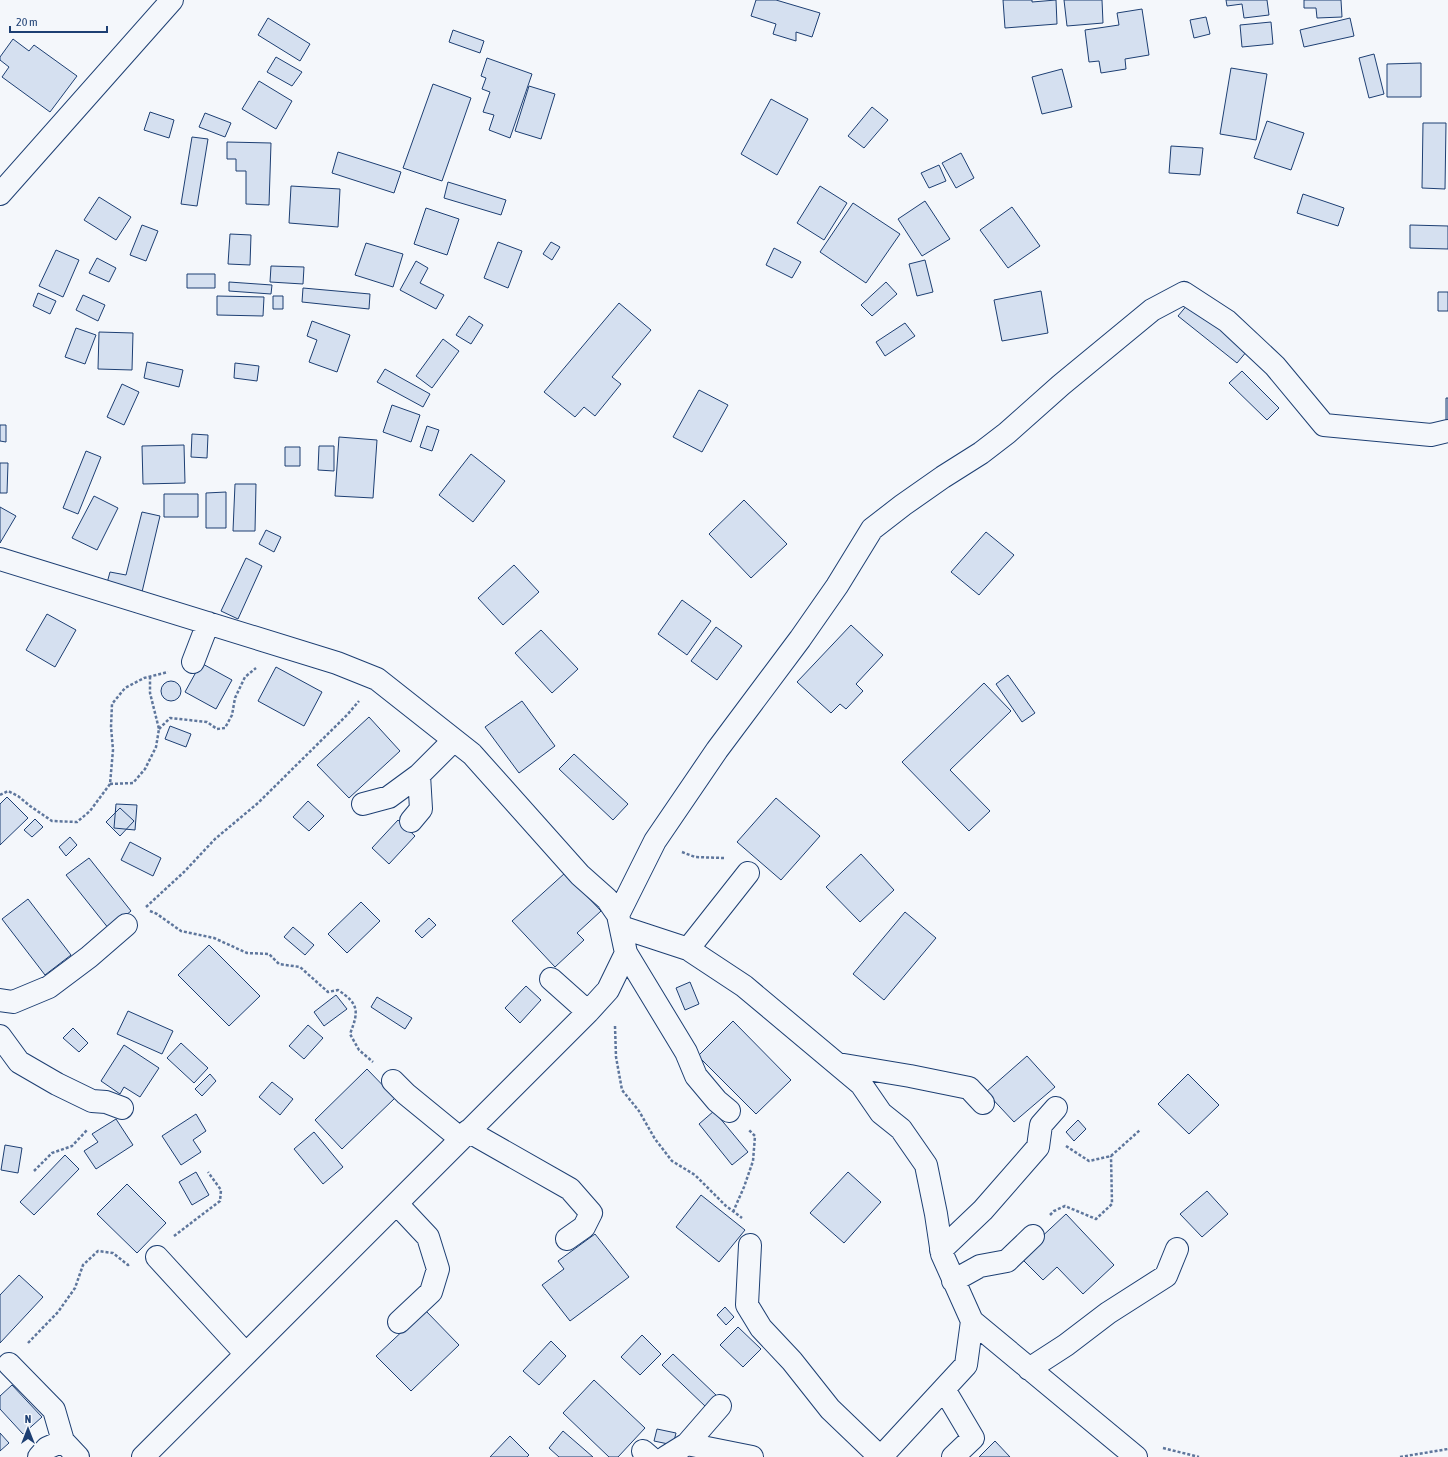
<svg xmlns="http://www.w3.org/2000/svg" width="1448" height="1457" font-family="'Asap Condensed',sans-serif">
<rect width="100%" height="100%" fill="#f4f7fb"/>
<path fill="#d5e0f0" stroke="#1d3f73" d="M 756,0 L 776,0 L 820,13 L 812,37 L 796,32 L 796,41 L 773,34 L 776,24 L 751,16 Z
M 1003,0 L 1032,0 L 1032,2 L 1056,0 L 1057,24 L 1005,28 Z
M 1064,0 L 1102,0 L 1103,23 L 1067,26 Z
M 1226,0 L 1267,0 L 1269,15 L 1244,18 L 1242,4 L 1227,6 Z
M 1304,0 L 1341,0 L 1342,17 L 1317,18 L 1316,8 L 1304,8 Z
M 1142,9 L 1149,55 L 1125,59 L 1126,69 L 1101,73 L 1099,61 L 1089,62 L 1085,30 L 1119,25 L 1117,13 Z
M 1206,17 L 1210,34 L 1194,38 L 1190,20 Z
M 268,18 L 310,44 L 300,61 L 258,35 Z
M 1350,18 L 1354,36 L 1304,47 L 1300,30 Z
M 1271,22 L 1273,44 L 1242,47 L 1240,25 Z
M 453,30 L 484,41 L 480,53 L 449,42 Z
M 13,39 L 29,51 L 34,45 L 77,76 L 50,112 L 2,77 L 9,67 L 0,60 L 0,57 Z
M 1374,54 L 1384,94 L 1369,98 L 1359,58 Z
M 276,57 L 302,72 L 292,86 L 267,72 Z
M 487,58 L 532,74 L 510,138 L 489,130 L 494,115 L 483,112 L 490,92 L 482,89 L 486,78 L 481,76 Z
M 1421,63 L 1421,97 L 1387,97 L 1387,64 Z
M 1231,68 L 1267,74 L 1256,140 L 1220,134 Z
M 1062,69 L 1072,107 L 1042,114 L 1032,77 Z
M 259,81 L 292,101 L 276,129 L 242,109 Z
M 433,84 L 471,98 L 442,181 L 403,168 Z
M 529,86 L 555,94 L 541,139 L 515,131 Z
M 771,99 L 808,119 L 777,175 L 741,154 Z
M 872,107 L 888,120 L 864,148 L 848,136 Z
M 150,112 L 174,120 L 169,138 L 144,130 Z
M 205,113 L 231,123 L 225,137 L 199,127 Z
M 1267,121 L 1304,133 L 1291,170 L 1254,158 Z
M 1423,123 L 1446,123 L 1445,189 L 1422,188 Z
M 192,137 L 208,139 L 197,206 L 181,204 Z
M 227,142 L 271,143 L 269,205 L 246,204 L 246,171 L 236,171 L 236,159 L 227,159 Z
M 1171,146 L 1203,148 L 1200,175 L 1169,173 Z
M 338,152 L 401,172 L 394,193 L 332,173 Z
M 961,153 L 974,178 L 956,188 L 942,163 Z
M 939,165 L 946,181 L 929,188 L 921,173 Z
M 448,182 L 506,200 L 501,215 L 444,198 Z
M 291,186 L 340,189 L 338,227 L 289,223 Z
M 820,186 L 847,203 L 824,240 L 797,223 Z
M 1303,194 L 1344,208 L 1338,226 L 1297,213 Z
M 99,197 L 131,217 L 116,240 L 84,220 Z
M 925,201 L 950,239 L 922,256 L 898,219 Z
M 853,203 L 900,234 L 866,283 L 820,252 Z
M 1012,207 L 1040,246 L 1008,268 L 980,230 Z
M 426,208 L 459,219 L 447,255 L 414,244 Z
M 142,225 L 158,231 L 146,261 L 130,255 Z
M 1410,225 L 1448,226 L 1448,249 L 1410,248 Z
M 230,234 L 251,235 L 250,265 L 228,264 Z
M 498,242 L 522,251 L 508,288 L 484,278 Z
M 551,242 L 560,247 L 552,260 L 543,254 Z
M 366,243 L 403,254 L 393,287 L 355,275 Z
M 774,248 L 801,262 L 792,278 L 766,265 Z
M 56,250 L 79,260 L 63,297 L 39,286 Z
M 97,258 L 116,268 L 109,282 L 89,273 Z
M 925,260 L 933,292 L 917,296 L 909,264 Z
M 416,261 L 428,268 L 420,283 L 444,295 L 436,309 L 400,290 Z
M 271,266 L 304,267 L 303,284 L 270,282 Z
M 187,274 L 215,274 L 215,288 L 187,288 Z
M 229,282 L 272,285 L 271,294 L 229,291 Z
M 886,282 L 897,294 L 872,316 L 861,305 Z
M 303,288 L 370,294 L 369,309 L 302,302 Z
M 1041,291 L 1048,333 L 1002,341 L 994,300 Z
M 1438,292 L 1448,292 L 1448,311 L 1438,311 Z
M 38,293 L 56,301 L 50,314 L 33,306 Z
M 83,295 L 105,305 L 98,321 L 76,310 Z
M 217,296 L 264,297 L 263,316 L 217,315 Z
M 273,296 L 283,296 L 283,309 L 273,309 Z
M 619,303 L 651,330 L 612,377 L 621,384 L 595,416 L 584,407 L 575,417 L 544,392 Z
M 1188,304 L 1247,351 L 1237,363 L 1178,316 Z
M 469,316 L 483,325 L 471,344 L 456,335 Z
M 312,321 L 350,335 L 337,372 L 309,362 L 317,340 L 307,336 Z
M 905,323 L 915,336 L 885,356 L 876,342 Z
M 76,328 L 96,335 L 85,364 L 65,357 Z
M 99,332 L 133,333 L 132,370 L 98,369 Z
M 443,339 L 459,351 L 432,388 L 416,376 Z
M 147,362 L 183,370 L 179,387 L 144,378 Z
M 235,363 L 259,366 L 257,381 L 234,378 Z
M 385,369 L 430,394 L 423,407 L 377,382 Z
M 1242,371 L 1279,408 L 1267,420 L 1229,383 Z
M 122,384 L 139,392 L 124,425 L 107,417 Z
M 699,390 L 728,405 L 702,452 L 673,437 Z
M 1446,398 L 1448,398 L 1448,420 L 1446,420 Z
M 392,405 L 420,415 L 411,442 L 383,432 Z
M 0,425 L 6,425 L 6,442 L 0,441 Z
M 427,426 L 439,430 L 432,451 L 420,447 Z
M 192,434 L 208,435 L 207,458 L 191,457 Z
M 339,437 L 377,440 L 373,498 L 335,496 Z
M 184,445 L 185,483 L 143,484 L 142,446 Z
M 319,446 L 334,446 L 334,471 L 318,470 Z
M 285,447 L 300,447 L 300,466 L 285,466 Z
M 86,451 L 101,457 L 78,514 L 63,508 Z
M 471,454 L 505,481 L 473,522 L 439,495 Z
M 0,463 L 8,463 L 7,493 L 0,493 Z
M 235,484 L 256,484 L 255,531 L 233,531 Z
M 226,492 L 226,528 L 206,528 L 206,493 Z
M 164,494 L 198,494 L 198,517 L 164,517 Z
M 94,496 L 118,508 L 97,550 L 72,538 Z
M 744,500 L 787,544 L 751,578 L 709,534 Z
M 0,507 L 16,516 L 0,543 Z
M 142,512 L 160,516 L 142,592 L 107,583 L 110,572 L 126,575 Z
M 266,530 L 281,537 L 274,552 L 259,544 Z
M 986,532 L 1014,555 L 979,595 L 951,572 Z
M 246,558 L 262,566 L 238,619 L 221,611 Z
M 514,565 L 539,592 L 503,625 L 478,598 Z
M 682,600 L 711,621 L 687,655 L 658,634 Z
M 47,614 L 76,630 L 55,667 L 26,650 Z
M 851,625 L 883,655 L 856,684 L 863,691 L 846,709 L 840,704 L 831,713 L 797,682 Z
M 716,627 L 742,646 L 717,680 L 691,661 Z
M 541,630 L 578,669 L 552,693 L 515,653 Z
M 201,663 L 232,680 L 216,709 L 185,692 Z
M 276,667 L 322,692 L 304,726 L 258,701 Z
M 1008,675 L 1035,713 L 1022,722 L 996,684 Z
M161 691a10 10 0 1 1 20 0a10 10 0 1 1-20 0Z
M 984,683 L 1011,711 L 950,770 L 990,811 L 969,831 L 902,762 Z
M 522,701 L 555,746 L 519,773 L 485,727 Z
M 369,717 L 400,751 L 349,798 L 317,765 Z
M 170,726 L 191,734 L 186,747 L 165,739 Z
M 574,754 L 628,804 L 613,820 L 559,769 Z
M 7,797 L 28,818 L 0,845 L 0,804 Z
M 776,798 L 820,836 L 781,880 L 737,842 Z
M 308,801 L 324,816 L 309,831 L 293,817 Z
M 116,804 L 137,805 L 135,830 L 114,828 Z
M 120,808 L 134,821 L 120,836 L 106,822 Z
M 35,819 L 43,827 L 32,837 L 24,830 Z
M 398,820 L 415,836 L 389,864 L 372,848 Z
M 70,837 L 77,845 L 66,856 L 59,847 Z
M 130,842 L 161,858 L 153,876 L 121,860 Z
M 861,854 L 894,890 L 860,922 L 826,887 Z
M 89,858 L 131,911 L 109,929 L 66,875 Z
M 565,873 L 601,911 L 577,933 L 584,940 L 555,967 L 512,921 Z
M 28,899 L 71,955 L 45,975 L 2,919 Z
M 361,902 L 380,921 L 347,953 L 328,934 Z
M 905,912 L 936,938 L 884,1000 L 853,974 Z
M 429,918 L 436,925 L 422,938 L 415,931 Z
M 293,927 L 314,945 L 305,955 L 284,937 Z
M 209,945 L 260,996 L 229,1026 L 178,975 Z
M 690,982 L 699,1004 L 685,1010 L 676,988 Z
M 526,986 L 541,1000 L 520,1023 L 505,1008 Z
M 336,995 L 347,1009 L 324,1026 L 314,1012 Z
M 377,997 L 412,1018 L 405,1029 L 371,1007 Z
M 128,1011 L 173,1031 L 162,1054 L 117,1034 Z
M 733,1021 L 791,1080 L 756,1114 L 698,1056 Z
M 308,1025 L 323,1038 L 304,1059 L 289,1046 Z
M 73,1028 L 88,1043 L 79,1052 L 63,1038 Z
M 181,1043 L 208,1068 L 194,1083 L 167,1058 Z
M 124,1045 L 159,1068 L 140,1097 L 124,1087 L 120,1094 L 101,1081 Z
M 1027,1056 L 1055,1087 L 1014,1122 L 986,1092 Z
M 367,1069 L 395,1098 L 342,1149 L 315,1120 Z
M 210,1074 L 216,1081 L 202,1096 L 195,1089 Z
M 1188,1074 L 1219,1105 L 1189,1134 L 1158,1104 Z
M 272,1082 L 293,1099 L 280,1115 L 259,1097 Z
M 714,1111 L 748,1152 L 732,1165 L 699,1124 Z
M 196,1114 L 206,1131 L 193,1140 L 201,1152 L 181,1165 L 162,1136 Z
M 116,1119 L 133,1145 L 96,1169 L 84,1151 L 98,1142 L 92,1134 Z
M 1078,1120 L 1086,1129 L 1074,1141 L 1066,1132 Z
M 314,1132 L 343,1167 L 323,1184 L 294,1149 Z
M 5,1145 L 22,1148 L 18,1173 L 1,1170 Z
M 65,1155 L 79,1169 L 34,1215 L 20,1202 Z
M 196,1172 L 209,1195 L 192,1205 L 179,1182 Z
M 848,1172 L 881,1202 L 844,1243 L 810,1213 Z
M 127,1184 L 166,1223 L 137,1253 L 97,1214 Z
M 1207,1191 L 1228,1214 L 1202,1237 L 1180,1214 Z
M 701,1195 L 745,1230 L 719,1262 L 676,1227 Z
M 1066,1214 L 1114,1265 L 1083,1294 L 1057,1267 L 1043,1280 L 1020,1257 Z
M 595,1234 L 629,1277 L 570,1321 L 542,1285 L 564,1269 L 558,1261 Z
M 19,1275 L 43,1297 L 0,1343 L 0,1295 Z
M 725,1307 L 734,1317 L 726,1325 L 717,1315 Z
M 425,1310 L 459,1345 L 411,1391 L 376,1356 Z
M 738,1327 L 761,1349 L 743,1367 L 720,1345 Z
M 642,1335 L 661,1354 L 640,1375 L 621,1357 Z
M 551,1341 L 566,1356 L 539,1385 L 523,1371 Z
M 673,1354 L 717,1396 L 706,1407 L 662,1365 Z
M 594,1380 L 645,1428 L 618,1457 L 609,1457 L 563,1413 Z
M 12,1385 L 42,1417 L 23,1434 L 0,1409 L 0,1396 Z
M 657,1429 L 676,1433 L 673,1445 L 654,1441 Z
M 563,1431 L 593,1457 L 559,1457 L 549,1448 Z
M 0,1433 L 9,1443 L 0,1451 Z
M 510,1436 L 529,1455 L 527,1457 L 490,1457 Z
M 995,1441 L 1010,1457 L 979,1457 Z"/>
<g fill="none" stroke-linecap="round" stroke-linejoin="round">
<defs>
<path id="street" d="M 0,194 L 172,0
M 0,559 L 337,663 L 377,679 L 472,754 L 580,875 L 607,899 L 618,915 L 626,953 L 608,990 L 588,1012 L 143,1457
M 193,662 L 208,623
M 363,804 L 389,797 L 419,775 L 454,740
M 411,821 L 421,809 L 419,775
M 618,915 L 655,841 L 717,750 L 800,639 L 837,586 L 872,529 L 903,505 L 943,477 L 981,453 L 1007,433 L 1061,385 L 1152,310 L 1184,293 L 1227,321 L 1275,366 L 1324,425 L 1431,435 L 1448,431
M 621,927 L 688,949 L 744,986 L 861,1084 L 881,1113 L 901,1129 L 926,1165 L 936,1214 L 942,1254 L 972,1321 L 1136,1457
M 688,949 L 748,873
M 626,953 L 686,1052 L 696,1076 L 717,1101 L 729,1111
M 551,979 L 588,1012
M 0,1000 L 13,1002 L 49,987 L 89,957 L 126,925
M 0,1036 L 19,1062 L 57,1084 L 92,1101 L 106,1102 L 122,1108
M 838,1064 L 910,1076 L 969,1088 L 983,1103
M 393,1081 L 406,1094 L 461,1139
M 468,1131 L 570,1189 L 591,1213 L 584,1227 L 567,1239
M 397,1204 L 428,1237 L 438,1269 L 431,1292 L 399,1322
M 750,1245 L 747,1305 L 761,1328 L 792,1361 L 830,1409 L 880,1457
M 941,1250 L 983,1210 L 1038,1147 L 1041,1125 L 1056,1108
M 157,1257 L 246,1354
M 953,1281 L 980,1266 L 1007,1261 L 1033,1236
M 9,1364 L 54,1410 L 63,1441
M 1029,1369 L 1066,1345 L 1108,1313 L 1166,1276 L 1177,1249
M 944,1389 L 973,1438 L 953,1457
M 687,1444 L 720,1406
M 643,1451 L 650,1457
M 39,1457 L 47,1448 L 63,1441 L 78,1457
M 666,1457 L 687,1444 L 752,1457
M 881,1457 L 966,1365 L 972,1321"/>
</defs>
<use href="#street" stroke="#1d3f73" stroke-width="24"/>
<path stroke="#5e769c" stroke-width="2.5" stroke-dasharray="3 2" stroke-linecap="butt" d="M 159,729 L 170,718 L 207,722 L 217,729 L 225,728 L 232,715 L 235,698 L 245,677 L 256,668
M 110,784 L 133,783 L 145,769 L 156,747 L 159,729 L 150,693 L 150,677
M 0,795 L 8,791 L 18,796 L 30,806 L 52,821 L 77,822 L 90,811 L 110,784 L 113,750 L 111,727 L 112,704 L 125,688 L 144,678 L 168,672
M 682,852 L 695,857 L 724,858
M 146,907 L 184,872 L 215,839 L 258,803 L 347,715 L 359,701
M 150,911 L 157,914 L 181,931 L 214,938 L 247,953 L 269,954 L 279,964 L 300,967 L 328,992 L 338,990 C 359,1004 359,1011 350,1034 L 359,1050 L 373,1062
M 615,1026 L 616,1057 L 622,1090 L 639,1111 L 655,1139 L 672,1161 L 695,1175 L 726,1206 L 742,1218
M 1066,1146 L 1089,1161 L 1111,1156 L 1140,1130
M 34,1171 L 52,1153 L 72,1146 L 88,1129
M 733,1212 L 744,1187 L 753,1161 L 755,1136 L 748,1129
M 1050,1215 L 1054,1211 L 1065,1206 L 1096,1219 L 1112,1204 L 1111,1156
M 174,1236 L 220,1201 L 221,1190 L 208,1172
M 28,1343 L 58,1312 L 75,1288 L 83,1265 L 98,1251 L 113,1253 L 128,1265 L 131,1264
M 1163,1448 L 1199,1457
M 1400,1457 L 1448,1449"/>
<use href="#street" stroke="#f4f7fb" stroke-width="22"/>
</g>
<g transform="translate(28 1429)" stroke="#f4f7fb" stroke-width="3" paint-order="stroke">
<path d="M0-3L7 15L0 10L-7 15Z" fill="#1d3f73"/>
<text y="-6" font-size="11" font-weight="bold" text-anchor="middle" fill="#1d3f73">N</text>
</g>
<path d="M10 26v6h97v-6" fill="none" stroke="#1d3f73" stroke-width="2"/>
<text x="16" y="26" font-size="12" fill="#1d3f73" stroke="#f4f7fb" stroke-width="3" paint-order="stroke">20 m</text>
</svg>
